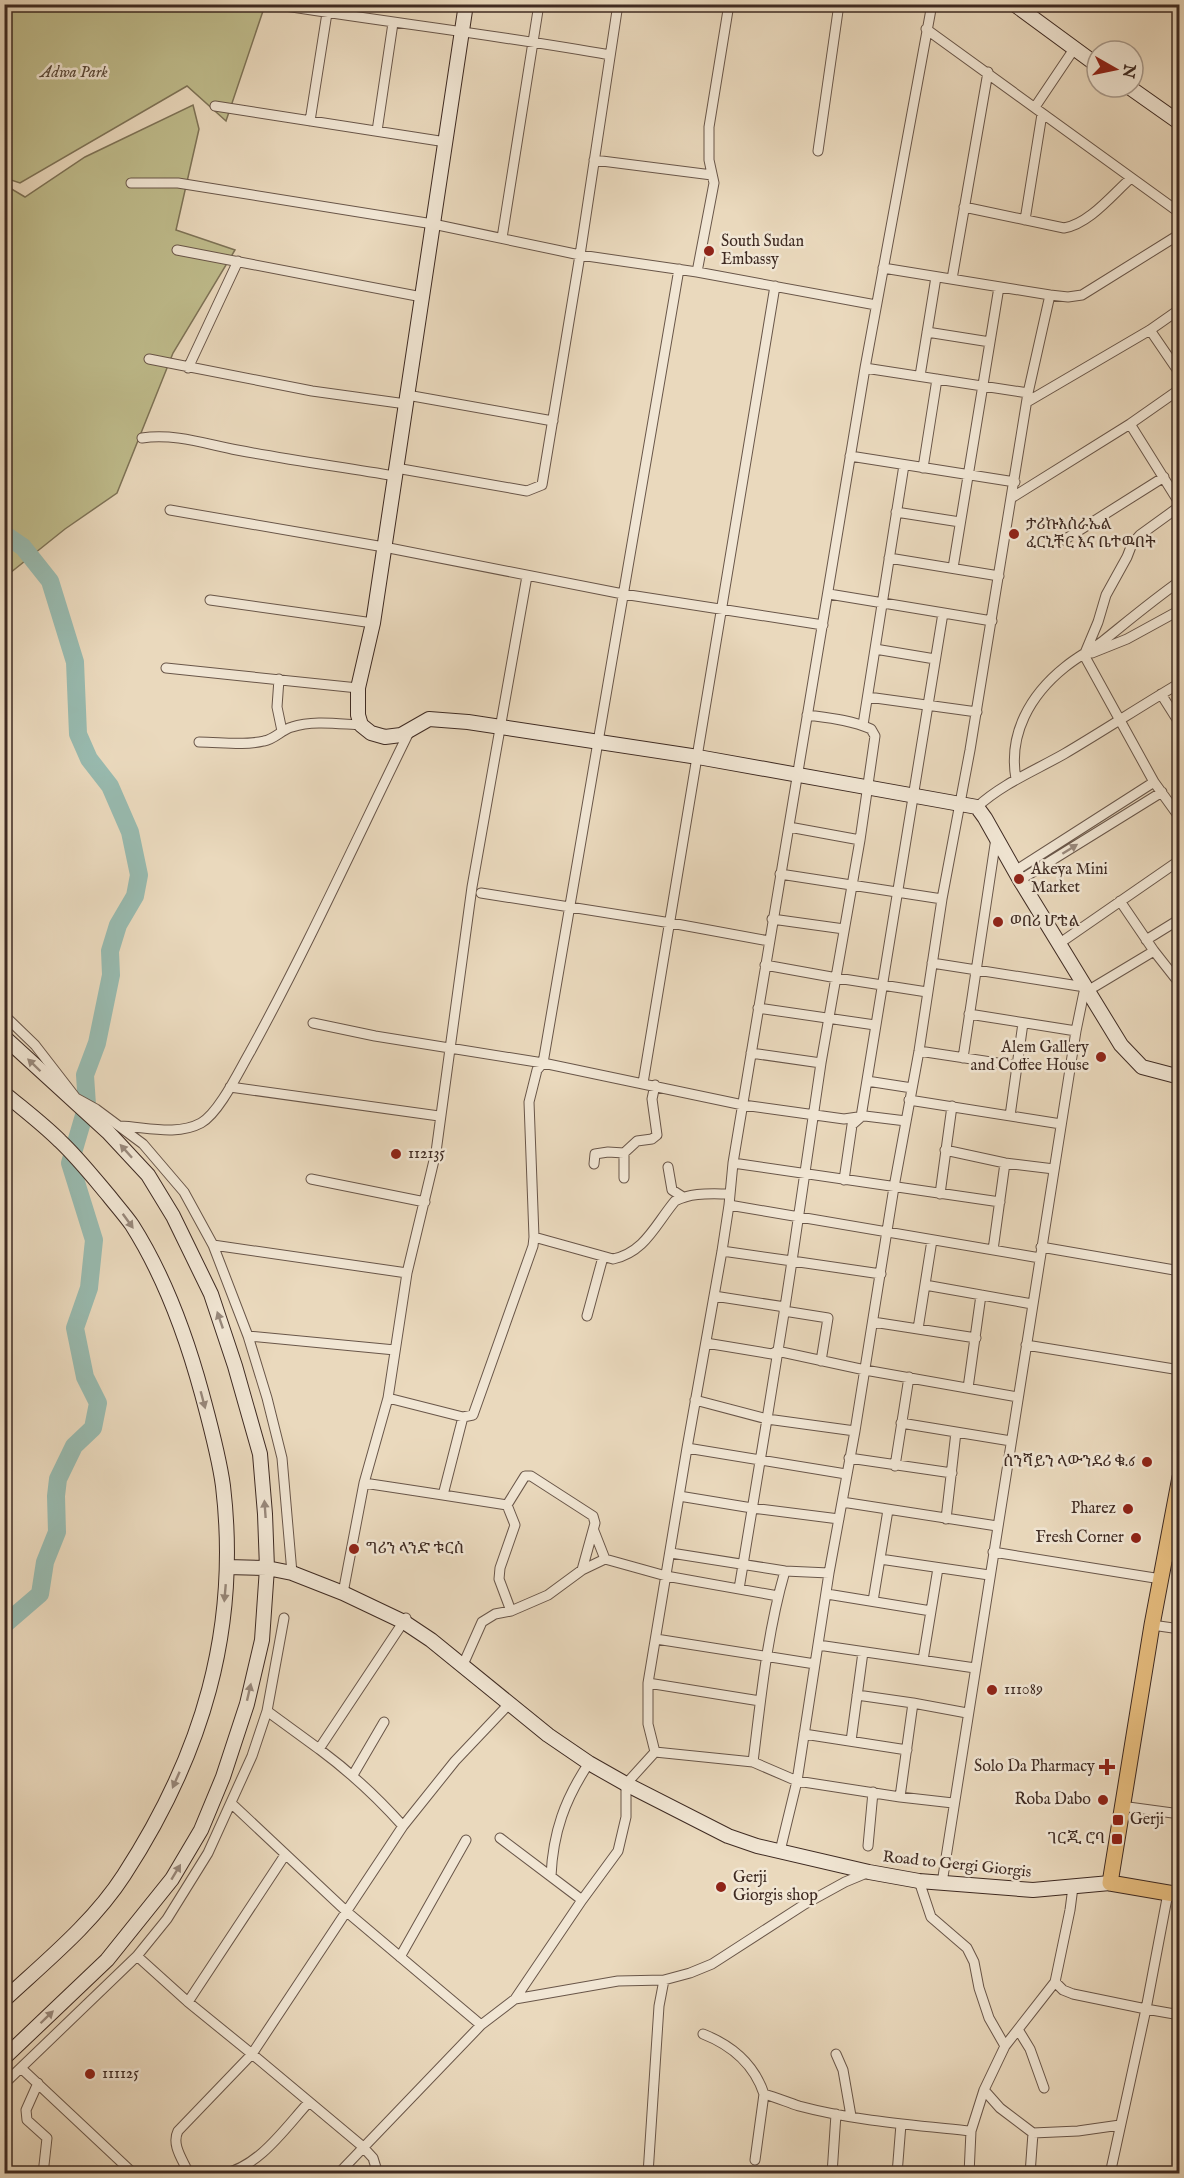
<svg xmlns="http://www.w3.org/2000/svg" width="1184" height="2178" font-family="'IM FELL English','Noto Serif Ethiopic',serif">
<rect width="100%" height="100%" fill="#ead9bd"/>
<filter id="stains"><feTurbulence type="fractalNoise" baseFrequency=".00333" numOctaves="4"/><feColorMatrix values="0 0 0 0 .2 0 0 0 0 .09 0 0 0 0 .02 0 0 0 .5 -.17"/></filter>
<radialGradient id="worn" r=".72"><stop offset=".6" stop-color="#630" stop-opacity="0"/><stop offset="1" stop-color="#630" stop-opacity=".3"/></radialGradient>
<path fill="#bfbc8c" stroke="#7e7357" stroke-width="1.5" d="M 4,5 L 265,5 L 226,121 L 187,86 L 20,183 L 5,178 Z
M 193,105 L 199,129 L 176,230 L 235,250 L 173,353 L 117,493 L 65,529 L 5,577 L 5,185 L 25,197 L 85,157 Z"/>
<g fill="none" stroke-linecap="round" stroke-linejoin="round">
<path stroke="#98baaf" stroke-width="18" d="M 4,534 L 23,547 L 50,581 L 75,662 L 78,734 L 89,759 L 110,786 L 130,832 L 139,875 L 135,896 L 118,925 L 110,951 L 111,975 L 97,1043 L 85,1075 L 87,1105 L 70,1163 L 94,1240 L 89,1288 L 75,1328 L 85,1377 L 98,1403 L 93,1428 L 74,1446 L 58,1479 L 56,1496 L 57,1532 L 45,1562 L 40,1594 L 4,1625"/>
<defs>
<path id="street" d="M 273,4 C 385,22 498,35 610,55
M 926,29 L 1180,213
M 215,106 L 446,142
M 1035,107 L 1074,49
M 310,121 L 327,13
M 377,131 L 393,23
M 818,151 L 839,4
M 594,160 L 712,175
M 131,183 L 178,183 L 433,224 L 580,255 L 697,272 L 876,305
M 964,207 L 1064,228 C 1089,224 1112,195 1130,179
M 1025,220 L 1042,114
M 502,238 L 539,4
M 177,250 L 422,297
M 883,268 L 1050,295 L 1068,297 L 1082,295 L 1180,234
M 697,272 L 714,183 L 709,160 L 709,127 L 729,4
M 952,279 L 988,72
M 1150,330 L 1180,374
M 927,332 L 990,342
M 149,359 L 312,391 L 406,404
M 188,368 L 238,261
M 865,368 L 1028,393
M 920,376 L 936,277
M 407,395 L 553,421
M 1027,402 L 1150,330 L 1180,309
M 1130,424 L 1180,504
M 142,438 C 174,433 206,444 237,450 C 289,460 342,467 395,476
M 850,456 L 1015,482
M 396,468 L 527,491 L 542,485 L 580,255 L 618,4
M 923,468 L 937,379
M 1013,497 L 1130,424 L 1180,389
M 170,510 L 384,547 L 623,594 L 823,625
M 896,512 L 960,522
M 1064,540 L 1164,477
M 889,558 L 999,576
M 953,568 L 999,287
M 829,594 L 992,621
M 210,600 L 373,623
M 875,649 L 935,659
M 1085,653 L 1098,622 L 1106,595 L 1127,557 L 1132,544 L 1140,535 L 1180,506
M 1092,653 L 1127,639 L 1180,610
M 1084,655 L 1154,782 L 1180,818
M 166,668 L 358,688
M 279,679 L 277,707 L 282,731
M 1161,694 L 1180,724
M 868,697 L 977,712
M 863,725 L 904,465
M 199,742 C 220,742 244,746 264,741 C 275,739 281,730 292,727 C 313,720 339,724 361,725
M 1016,779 C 1008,734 1030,695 1065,667 C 1077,657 1091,650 1103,641 C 1128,621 1153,600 1180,581
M 977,807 C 1002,784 1034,771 1064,754 C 1103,731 1141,706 1180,683
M 789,827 L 860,840
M 1015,871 L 1154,782
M 780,874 L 942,899
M 1020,880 L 1162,792
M 481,893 L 671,923 L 769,941
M 1120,901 L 1154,951 L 1180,984
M 772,919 L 844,929
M 1146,940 L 1180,919
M 1060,943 L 1180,860
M 932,963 L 1085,987 L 1076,1031 L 942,1883
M 765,965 L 837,978 L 927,992
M 1089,990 L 1154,951
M 758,1008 L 875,1025
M 969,1014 L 1076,1031
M 4,1015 L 35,1045 L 76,1098 L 96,1109 L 143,1144 L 184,1192 L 213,1245 L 248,1336 L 267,1398 L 282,1458 L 292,1573
M 313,1023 L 375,1036 L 543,1063 L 743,1105 L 844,1119 L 865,1116 L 906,1121
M 919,1051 L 1018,1066
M 751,1053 L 821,1063
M 963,1058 L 996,838
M 867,1081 L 912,1088
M 643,1083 L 775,286
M 230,1087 L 439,1116
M 909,1100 L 1061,1124
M 1010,1116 L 1023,1023
M 120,1126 C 146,1127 177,1136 201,1123 C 219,1113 239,1071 250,1052 C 307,948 357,838 410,730
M 945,1150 L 1005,1163 L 1054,1169
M 733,1163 L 1000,1202
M 594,1164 L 595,1154 L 608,1152 L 624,1153
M 668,1167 L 672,1190 L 683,1197
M 624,1178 L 624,1153 L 637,1141 L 652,1139 L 657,1135 L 652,1099 L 655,1085
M 311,1179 L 425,1202
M 844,1180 L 852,1125 L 861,1117 L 943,613
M 940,1194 L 952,1106
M 729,1205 L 1040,1258
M 534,1237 L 613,1259 C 645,1252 655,1225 675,1201 C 692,1192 711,1194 730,1194
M 213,1245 L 407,1273
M 1041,1247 L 1180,1271
M 993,1250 L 1005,1163
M 722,1251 L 792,1261 L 821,1063 L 860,840 L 875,736 L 871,729 C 851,720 829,718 807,715
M 925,1285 L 1032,1304
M 785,1307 L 792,1261 L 881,1274
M 784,1311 L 828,1318 L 821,1361
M 587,1316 L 603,1257
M 873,1322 L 976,1338
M 918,1329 L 932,1240
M 248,1336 L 395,1350
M 706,1343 L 772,1354 L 777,1351 L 865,1370 L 1018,1397
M 1026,1345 L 1180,1370
M 968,1388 L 981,1295
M 388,1398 L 463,1417 L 473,1415 L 533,1246 L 534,1237 L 529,1102 L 537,1070 L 543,1063 L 679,269
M 695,1400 L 767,1419 L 785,1307 L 714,1296
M 901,1423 L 1011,1441
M 687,1448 L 846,1474
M 849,1458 L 952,1473
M 895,1466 L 909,1377
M 364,1483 L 443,1495 L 463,1417
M 443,1495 L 507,1505 L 525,1476 L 531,1476 L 593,1516 L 595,1523 L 582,1570 L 548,1595 L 511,1611 L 495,1614 L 482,1622 L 462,1667
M 679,1496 L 752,1508 L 839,1519
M 842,1502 L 997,1526
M 507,1505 L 515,1525 L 500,1568 L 499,1579 L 511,1611
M 946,1519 L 956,1432
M 594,1531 L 605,1559
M 993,1552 L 1161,1579
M 671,1553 L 785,1571 L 829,1573
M 1165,1556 L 1180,1558
M 880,1559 L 989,1575
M 582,1570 L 605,1559 L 666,1576 L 778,1596
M 785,1571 C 767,1633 761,1698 753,1762 L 797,1781 L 900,1797 L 953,1803
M 739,1589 L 767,1419 L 855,1431
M 343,1593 L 364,1483 L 388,1398 L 407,1273 L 436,1152 L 472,887 L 527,576
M 827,1594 L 931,1611 L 923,1660
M 873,1601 L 888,1510
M 931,1611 L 938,1568
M 1152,1625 L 1180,1629
M 656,1639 L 815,1664
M 818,1645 L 975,1668
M 648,1683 L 760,1701
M 857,1695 L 913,1703
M 267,1711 L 319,1749 L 406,1618
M 804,1734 L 907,1750
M 851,1741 L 863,1652
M 319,1749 C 350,1772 377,1797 403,1826 L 455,1761 L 508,1705
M 655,1752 L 648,1724 L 648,1683 L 687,1448 L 722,1251 L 729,1205 L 733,1163 L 865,368 L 932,4
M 655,1752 L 753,1762
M 353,1775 L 384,1722
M 900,1797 L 913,1703 L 967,1713
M 232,1804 L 347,1912 L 481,2025
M 1121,1806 L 1180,1814
M 500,1838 L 582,1900
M 868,1846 L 873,1792
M 780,1851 L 797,1781 L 829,1573 L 855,1431 L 894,1187 L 919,1051 L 942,899 L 970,750 L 1028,393 L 1050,295
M 551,1876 C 553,1832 565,1799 589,1763
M 919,1881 L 931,1917 L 967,1948 L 974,1962 L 979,1988 L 989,2018 L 1005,2046
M 1073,1887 L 1070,1910 L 1055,1982 L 1005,2046 L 984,2090 L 1000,2108 L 1033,2133 L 1078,2131 L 1120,2125
M 1168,1893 L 1146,2009 L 1180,2015
M 137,1956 L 188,2002 L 252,2054 L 403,1826
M 400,1957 L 466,1840
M 1055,1982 L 1063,1990 L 1073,1994 L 1146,2009 L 1110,2174
M 515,1999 L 582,1900 L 618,1851 L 626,1817 L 626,1784 L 655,1752
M 188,2002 L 285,1855
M 1019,2031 L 1030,2049 L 1044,2088
M 703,2034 C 731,2045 754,2064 764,2094 C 775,2097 787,2102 799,2106 C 855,2121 913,2125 971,2131 L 984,2090
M 836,2054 L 843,2070 L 851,2116
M 21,2068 L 134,2174
M 38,2083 L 26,2110 L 27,2120 L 47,2138 L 43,2174
M 4,2084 L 137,1956 L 167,1919 L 208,1853 L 252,1756 L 267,1711 L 284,1618
M 755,2160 L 764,2094
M 189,2174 C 183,2160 171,2145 178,2131 L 252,2054 L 362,2146 L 373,2158 L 378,2174
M 223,2174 C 260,2166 285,2128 309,2102
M 338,2174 L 481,2025 L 515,1999 L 618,1981 L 664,1980 L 690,1973 L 712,1964 L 805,1904 L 845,1882 L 869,1872
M 648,2174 L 659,2006 L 664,1980
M 832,2174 L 836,2114
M 897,2174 L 901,2124
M 969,2174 L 971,2131
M 1030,2174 L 1033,2133"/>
<path id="secondary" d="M 466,4 L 373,623 L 358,688 L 358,715 L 361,725 L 371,733 L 385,737 L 401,735 L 429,719 L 468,722 L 698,757 L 977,807 L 985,818 L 1020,880 L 1121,1045 L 1142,1067 L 1180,1077
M 1014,4 L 1097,65
M 1129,87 L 1180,123
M 4,1037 L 108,1132 L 148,1175 L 173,1216 L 211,1294 L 235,1366 L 260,1454 L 265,1514 L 267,1568 L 262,1640 L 247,1704 L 223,1777 L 201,1830 L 172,1879 L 107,1960 L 4,2058
M 4,1093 C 23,1109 43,1124 60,1141 C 78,1158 93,1177 109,1196 C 116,1205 125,1215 132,1225 C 165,1277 186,1335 202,1394 C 210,1424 219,1456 223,1486 C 240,1630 202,1755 124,1875 C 93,1923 46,1961 4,2000
M 227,1567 L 267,1568 L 292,1573 L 343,1593 L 404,1622 L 431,1640 L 548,1735 L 589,1763 L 626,1784 L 728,1836 L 757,1846 L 869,1872 L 919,1881 L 1033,1890 L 1110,1883"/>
<path id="primary" d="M 1180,1477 L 1152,1625 L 1110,1883 L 1180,1895"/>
</defs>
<use href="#street" stroke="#695649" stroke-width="11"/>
<use href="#secondary" stroke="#3e2a22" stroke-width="16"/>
<use href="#primary" stroke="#3e2a22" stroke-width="17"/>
<use href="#street" stroke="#f1e6d4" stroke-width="9"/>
<use href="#secondary" stroke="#f1e6d4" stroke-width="14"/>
<use href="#primary" stroke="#e5bc7e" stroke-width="15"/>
</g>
<defs><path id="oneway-solid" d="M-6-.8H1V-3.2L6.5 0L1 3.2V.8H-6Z" transform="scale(1.5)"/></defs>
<g fill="#98887b">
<use href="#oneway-solid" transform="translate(1070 849) rotate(-32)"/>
<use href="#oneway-solid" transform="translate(34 1065) rotate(-136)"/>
<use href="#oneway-solid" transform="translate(126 1151) rotate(-132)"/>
<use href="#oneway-solid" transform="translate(128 1221) rotate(54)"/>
<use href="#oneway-solid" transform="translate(220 1320) rotate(-109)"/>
<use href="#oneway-solid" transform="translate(203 1400) rotate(75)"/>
<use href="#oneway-solid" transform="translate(265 1509) rotate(-94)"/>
<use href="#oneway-solid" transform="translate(225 1593) rotate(95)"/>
<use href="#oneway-solid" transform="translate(249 1692) rotate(-77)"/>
<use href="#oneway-solid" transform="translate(176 1780) rotate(114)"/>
<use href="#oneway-solid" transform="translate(176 1872) rotate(-59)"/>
<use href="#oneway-solid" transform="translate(47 2017) rotate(-44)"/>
</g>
<g fill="#8f2418" stroke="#f1e6d4" stroke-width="2">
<circle cx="709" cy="251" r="6"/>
<circle cx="1014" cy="534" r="6"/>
<circle cx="1019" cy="879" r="6"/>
<circle cx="998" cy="922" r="6"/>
<circle cx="1101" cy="1057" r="6"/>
<circle cx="396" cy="1154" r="6"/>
<circle cx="1147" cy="1462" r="6"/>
<circle cx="1128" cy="1509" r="6"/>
<circle cx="1136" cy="1538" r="6"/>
<circle cx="354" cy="1549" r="6"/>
<circle cx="992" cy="1690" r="6"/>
<path d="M1104 1758h6v6h6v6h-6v6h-6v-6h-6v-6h6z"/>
<circle cx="1103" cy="1800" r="6"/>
<rect x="1112" y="1814" width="12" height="12" rx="3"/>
<rect x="1111" y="1833" width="12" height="12" rx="3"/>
<circle cx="721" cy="1887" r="6"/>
<circle cx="90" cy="2074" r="6"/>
</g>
<g text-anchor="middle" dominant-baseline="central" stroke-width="5" stroke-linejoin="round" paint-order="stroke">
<g font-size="16" font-style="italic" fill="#584737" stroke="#f1e6d4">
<text x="74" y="73">Adwa Park</text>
</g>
<g font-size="16" fill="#3e2a22" stroke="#f1e6d4" text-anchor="start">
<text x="721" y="242">South Sudan<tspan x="721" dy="18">Embassy</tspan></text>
<text x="1026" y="525">ታሪኩእስራኤል<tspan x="1026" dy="18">ፈርኒቸር እና ቤተዉበት</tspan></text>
<text x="1031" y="870">Akeya Mini<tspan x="1031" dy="18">Market</tspan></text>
<text x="1010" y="922">ወበሪ ሆቴል</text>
<text x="1089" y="1048" text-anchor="end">Alem Gallery<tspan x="1089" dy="18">and Coffee House</tspan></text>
<text x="408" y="1154">112135</text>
<text x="1135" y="1462" text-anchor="end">ሰንሻይን ላውንደሪ ቁ.6</text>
<text x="1116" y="1509" text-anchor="end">Pharez</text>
<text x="1124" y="1538" text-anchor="end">Fresh Corner</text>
<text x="366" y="1549">ግሪን ላንድ ቱርስ</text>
<text x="1004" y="1690">111089</text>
<text x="1095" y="1767" text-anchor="end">Solo Da Pharmacy</text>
<text x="1091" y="1800" text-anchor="end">Roba Dabo</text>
<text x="1130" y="1820">Gerji</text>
<text x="1105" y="1839" text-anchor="end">ገርጂ ሮባ</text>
<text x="733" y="1878">Gerji<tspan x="733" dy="18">Giorgis shop</tspan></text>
<text x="102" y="2074">111125</text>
</g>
<g font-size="16" fill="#3e2a22" stroke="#f1e6d4">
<text transform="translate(957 1865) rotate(6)">Road to Gergi Giorgis</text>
</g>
</g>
<rect width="1184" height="2178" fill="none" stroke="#ead9bd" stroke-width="24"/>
<rect x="6" y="6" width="1172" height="2166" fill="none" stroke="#3e2a22" stroke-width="3"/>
<rect x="12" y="12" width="1160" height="2154" fill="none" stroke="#3e2a22" stroke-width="1.5"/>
<g transform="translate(1115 69) rotate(99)"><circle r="28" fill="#f1e6d4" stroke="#a99b8d" stroke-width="1.5"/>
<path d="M0-4.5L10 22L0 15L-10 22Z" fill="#8f2418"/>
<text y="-9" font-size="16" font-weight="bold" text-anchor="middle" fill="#3e2a22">N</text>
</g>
<rect width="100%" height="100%" filter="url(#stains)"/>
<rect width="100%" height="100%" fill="url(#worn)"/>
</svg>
